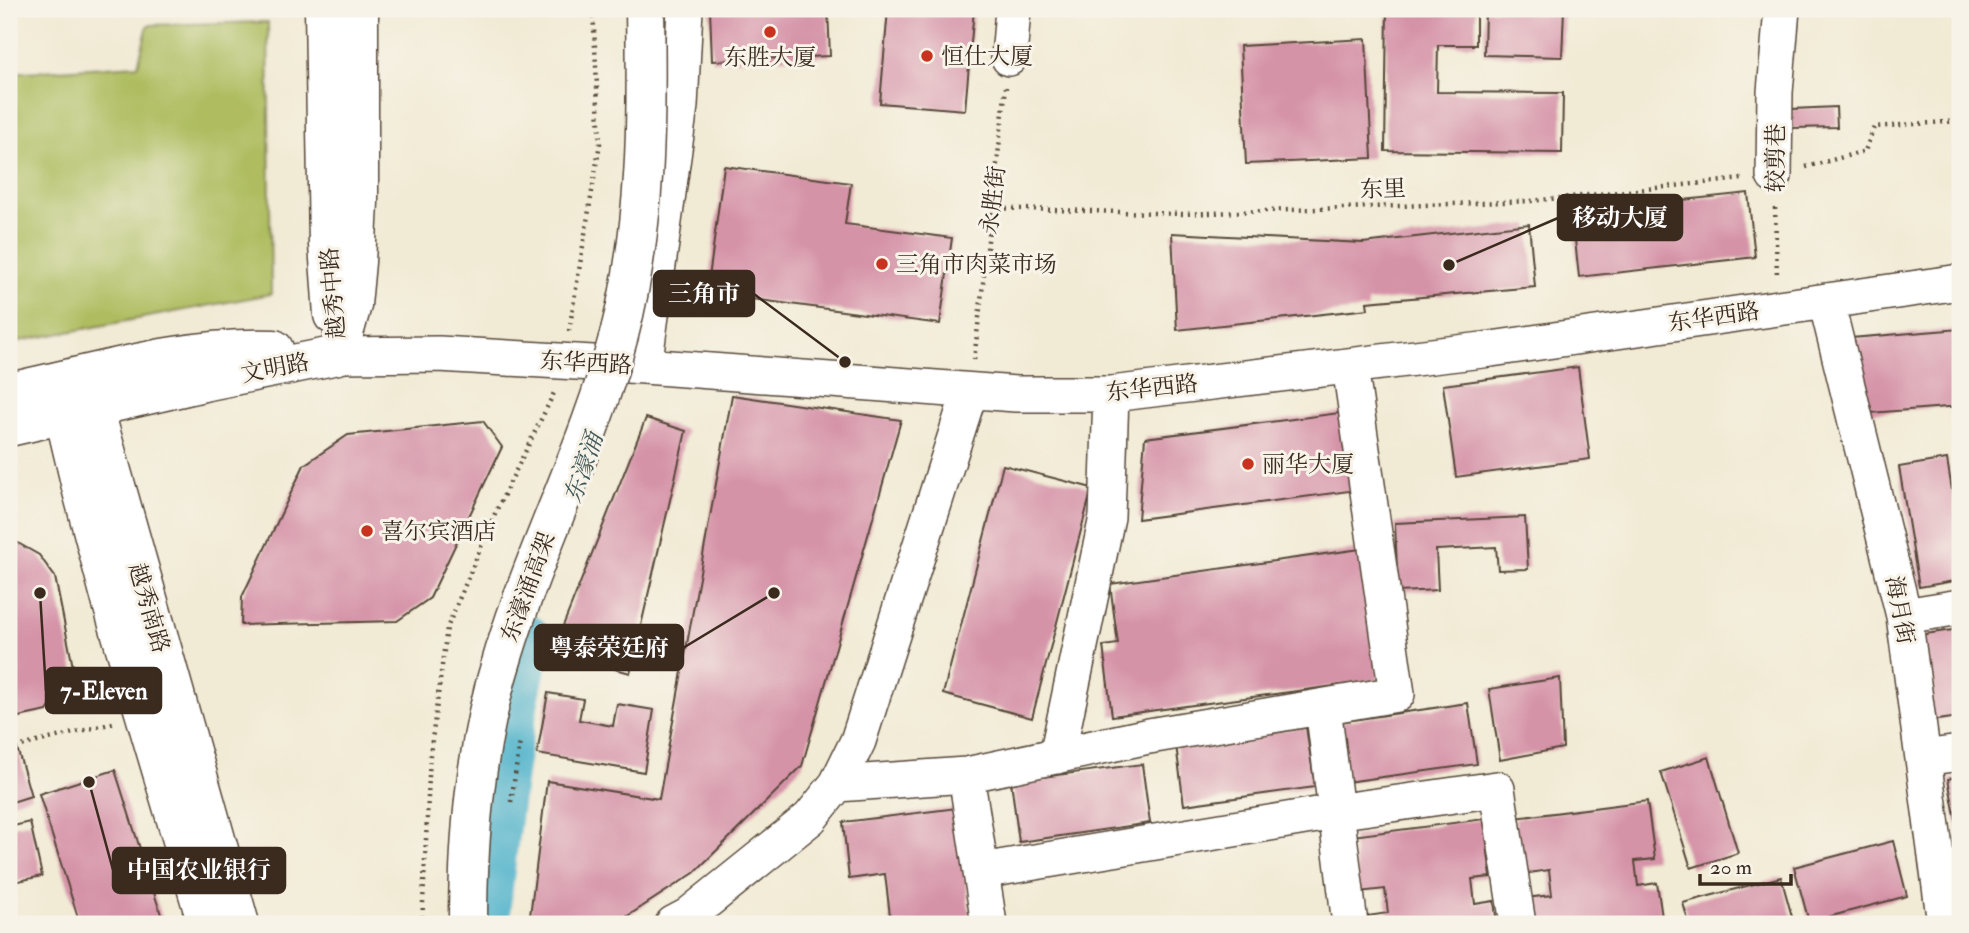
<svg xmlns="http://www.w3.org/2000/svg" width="1969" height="933" font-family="'IM FELL Double Pica','Noto Serif SC',serif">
<rect width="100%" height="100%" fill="#f7f3e8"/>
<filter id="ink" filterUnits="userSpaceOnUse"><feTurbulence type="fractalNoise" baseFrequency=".0143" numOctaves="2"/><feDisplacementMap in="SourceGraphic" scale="14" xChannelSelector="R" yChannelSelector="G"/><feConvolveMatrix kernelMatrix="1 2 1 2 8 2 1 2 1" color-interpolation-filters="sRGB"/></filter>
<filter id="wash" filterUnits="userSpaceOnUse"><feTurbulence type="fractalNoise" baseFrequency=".00686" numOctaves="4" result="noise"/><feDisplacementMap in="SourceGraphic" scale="28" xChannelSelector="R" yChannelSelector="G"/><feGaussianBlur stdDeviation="1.57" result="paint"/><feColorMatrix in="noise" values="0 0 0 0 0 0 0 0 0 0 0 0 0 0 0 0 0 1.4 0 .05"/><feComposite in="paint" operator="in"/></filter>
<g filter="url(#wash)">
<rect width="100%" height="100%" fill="#f1ead4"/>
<path fill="#afbd60" stroke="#75743f" stroke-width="2" d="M 268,22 L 271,294 L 9,343 L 9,73 L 138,65 L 148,25 Z"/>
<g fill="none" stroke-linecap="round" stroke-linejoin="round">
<path stroke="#4bb1ca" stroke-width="54" d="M 484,924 L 484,904 C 494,816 503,728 525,641"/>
</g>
<g id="blocks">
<path fill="#d593a8" d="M 710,9 L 828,9 L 830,56 L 712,61 Z
M 888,9 L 974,9 L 965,110 L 880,103 Z
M 1387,9 L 1476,9 L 1476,45 L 1438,45 L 1437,92 L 1563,93 L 1562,153 L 1385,151 Z
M 1485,9 L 1564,9 L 1562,57 L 1484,55 Z
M 1366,39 L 1372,158 L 1246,164 L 1240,46 Z
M 1836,107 L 1837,127 L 1792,128 L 1792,109 Z
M 724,166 L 851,183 L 845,224 L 952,238 L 940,324 L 707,293 Z
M 1748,193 L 1755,257 L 1579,277 L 1572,212 Z
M 1529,224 L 1535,287 L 1367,302 L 1368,309 L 1177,330 L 1172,233 L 1363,243 Z
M 1960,329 L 1960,406 L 1857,414 L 1851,338 Z
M 1578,367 L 1590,459 L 1456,477 L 1443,385 Z
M 732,395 L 901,420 L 802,766 L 694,873 L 626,917 L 604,924 L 529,924 L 547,781 L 659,799 Z
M 1347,412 L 1357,490 L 1138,519 L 1145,438 Z
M 646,418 L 686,431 L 630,673 L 553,651 Z
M 483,421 L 502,447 L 430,598 L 397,621 L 241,625 L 242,597 L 304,465 L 348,435 Z
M 1947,459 L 1960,541 L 1960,580 L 1919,587 L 1899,467 Z
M 1003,465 L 1092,488 L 1032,718 L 943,694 Z
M 1525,517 L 1528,569 L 1498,570 L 1496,547 L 1436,550 L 1438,590 L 1398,592 L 1395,523 Z
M 9,538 L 39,555 L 55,577 L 74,672 L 47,711 L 9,719 Z
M 1361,549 L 1379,680 L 1112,716 L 1103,646 L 1118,644 L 1110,584 Z
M 1960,629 L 1960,717 L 1930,721 L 1918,635 Z
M 1560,678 L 1563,748 L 1500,760 L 1489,689 Z
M 548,693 L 583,699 L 579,720 L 613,726 L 617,704 L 654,710 L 644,772 L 537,754 Z
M 1468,703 L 1477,764 L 1346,782 L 1338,722 Z
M 1306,727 L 1315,787 L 1184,805 L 1176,745 Z
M 18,751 L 31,796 L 9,803 L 9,754 Z
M 1709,757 L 1738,853 L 1691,868 L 1661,772 Z
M 1142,764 L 1150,823 L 1019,842 L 1011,781 Z
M 115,770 L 164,924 L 80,924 L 39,794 Z
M 1960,776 L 1960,836 L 1959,836 L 1948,779 Z
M 1647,801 L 1655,859 L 1635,861 L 1638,886 L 1657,883 L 1663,924 L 1528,924 L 1525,898 L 1552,895 L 1549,870 L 1522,874 L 1515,818 Z
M 957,808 L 971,924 L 891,924 L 885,874 L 849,879 L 843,822 Z
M 1484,819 L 1491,877 L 1472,879 L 1475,904 L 1494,901 L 1497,924 L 1362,924 L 1361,917 L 1388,913 L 1385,889 L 1359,892 L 1352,836 Z
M 30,822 L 42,876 L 9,883 L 9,827 Z
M 1893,841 L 1907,896 L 1809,922 L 1794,867 Z
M 1781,877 L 1794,924 L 1689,924 L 1683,903 Z
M 45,919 L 45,924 L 12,924 L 12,922 Z"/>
</g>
</g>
<g filter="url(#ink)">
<use href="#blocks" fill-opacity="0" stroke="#564739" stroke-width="2"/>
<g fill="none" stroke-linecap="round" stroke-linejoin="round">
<defs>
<path id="minor" d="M 1009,58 L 1013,9
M 1774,176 L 1775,92 L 1782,9
M 1826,301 L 1904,616 L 1945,924
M 338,355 L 439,354 L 644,366 L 1016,394 L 1111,394 L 1491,349 L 1960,282
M 644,366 L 680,106 L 685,9
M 1904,616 L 1960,607
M 1323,707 L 1350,924
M 1057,756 L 1107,517 L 1111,394
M 1923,758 L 1960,753
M 966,775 L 989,924
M 837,784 L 966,775 L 1149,736 L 1397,694 L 1350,366
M 981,871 L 1335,812 L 1497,789 L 1518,924
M 673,924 L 688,916 L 810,818 L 837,784 L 858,741 L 970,391"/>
<path id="major" d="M 324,9 L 328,245 L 333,315
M 338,355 L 352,305 L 356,262 L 359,202 L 359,9
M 71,379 L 94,408 L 240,924
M 71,379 L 64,415 L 82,491 L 112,604 L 207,924
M 9,392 C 95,374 184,345 274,349
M 9,427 L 208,381 L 338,355"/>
</defs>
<use href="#minor" stroke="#564739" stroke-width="38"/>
<use href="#major" stroke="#564739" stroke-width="41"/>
<path stroke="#564739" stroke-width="4.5" stroke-dasharray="2 5" stroke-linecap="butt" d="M 1806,167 L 1865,151 L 1874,127 L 1960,121
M 992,208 L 1184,214 L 1531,201 L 1742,179
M 1775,208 L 1777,276
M 569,331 L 600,143 L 593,9
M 974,360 L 1006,87
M 9,749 L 113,723
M 511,802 L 520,741
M 422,924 L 430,755 L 447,628 L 496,511 L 554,393"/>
<use href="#minor" stroke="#fff" stroke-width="35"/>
<use href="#major" stroke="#fff" stroke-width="38"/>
<defs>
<path id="highway-bridge" d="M 468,924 C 468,832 476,741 504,653 C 537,545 590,444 619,335 C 647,229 647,117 645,9"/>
</defs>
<use href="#highway-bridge" stroke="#564739" stroke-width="41" stroke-linecap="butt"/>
<use href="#highway-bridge" stroke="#fff" stroke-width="38"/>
</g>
</g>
<g fill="#c8321e" stroke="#f7f3e8" stroke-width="2.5">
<circle cx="770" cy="32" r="7"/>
<circle cx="927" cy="56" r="7"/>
<circle cx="882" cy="264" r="7"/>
<circle cx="1248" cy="464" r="7"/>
<circle cx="367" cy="531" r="7"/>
</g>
<g text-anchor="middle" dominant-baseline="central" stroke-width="6" stroke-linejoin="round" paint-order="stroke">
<g font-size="23" fill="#3b2a1e" stroke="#f7f3e8" text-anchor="start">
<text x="941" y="56">恒仕大厦</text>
<text x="770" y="57" text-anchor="middle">东胜大厦</text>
<text x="896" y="264">三角市肉菜市场</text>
<text x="1262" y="464">丽华大厦</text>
<text x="381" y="531">喜尔宾酒店</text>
</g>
<g font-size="23" fill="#3b2a1e" stroke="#f7f3e8">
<text transform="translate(1775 158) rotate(-90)">较剪巷</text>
<text transform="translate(1383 189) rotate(-2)">东里</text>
<text transform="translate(993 200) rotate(-83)">永胜街</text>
<text transform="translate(333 293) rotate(-95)">越秀中路</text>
<text transform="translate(1714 317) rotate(-8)">东华西路</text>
<text transform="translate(586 363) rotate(3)">东华西路</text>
<text transform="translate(275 368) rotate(-11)">文明路</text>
<text transform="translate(1152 388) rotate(-6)">东华西路</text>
<text transform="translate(528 587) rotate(-70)">东濠涌高架</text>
<text transform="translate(149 608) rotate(74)">越秀南路</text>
<text transform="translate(1900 610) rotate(79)">海月街</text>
</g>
<g font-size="24" font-style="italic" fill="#41595a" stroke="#f7f3e8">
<text transform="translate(584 468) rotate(-71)">东濠涌</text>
</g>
</g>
<path fill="none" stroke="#3b2a1e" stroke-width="2.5" d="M1449 265L1558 218M845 362L754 294M774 593L683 648M40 593L46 691M89 782L113 870"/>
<g fill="#3b2a1e" stroke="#f7f3e8" stroke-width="2.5">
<circle cx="1449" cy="265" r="7"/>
<circle cx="845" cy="362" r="7"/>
<circle cx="774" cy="593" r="7"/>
<circle cx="40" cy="593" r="7"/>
<circle cx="89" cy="782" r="7"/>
</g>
<g fill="#3b2a1e" stroke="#3b2a1e" stroke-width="2.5">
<rect x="1558" y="195" width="124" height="45" rx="7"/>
<rect x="654" y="271" width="100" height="45" rx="7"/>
<rect x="535" y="625" width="148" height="45" rx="7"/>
<rect x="46" y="668" width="115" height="45" rx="7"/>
<rect x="113" y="848" width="172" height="45" rx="7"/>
</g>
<g font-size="24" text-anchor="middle" font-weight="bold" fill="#fff">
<text x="1620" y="226">移动大厦</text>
<text x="704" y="302">三角市</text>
<text x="609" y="656">粤泰荣廷府</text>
<text x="104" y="699">7-Eleven</text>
<text x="199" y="878">中国农业银行</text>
</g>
<rect width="1969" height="933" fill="none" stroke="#f7f3e8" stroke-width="35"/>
<path d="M1700 874v10h91v-10" fill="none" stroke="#3b2a1e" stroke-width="3.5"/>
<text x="1710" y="874" font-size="21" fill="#3b2a1e" stroke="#f7f3e8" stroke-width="5" paint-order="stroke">20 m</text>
</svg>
